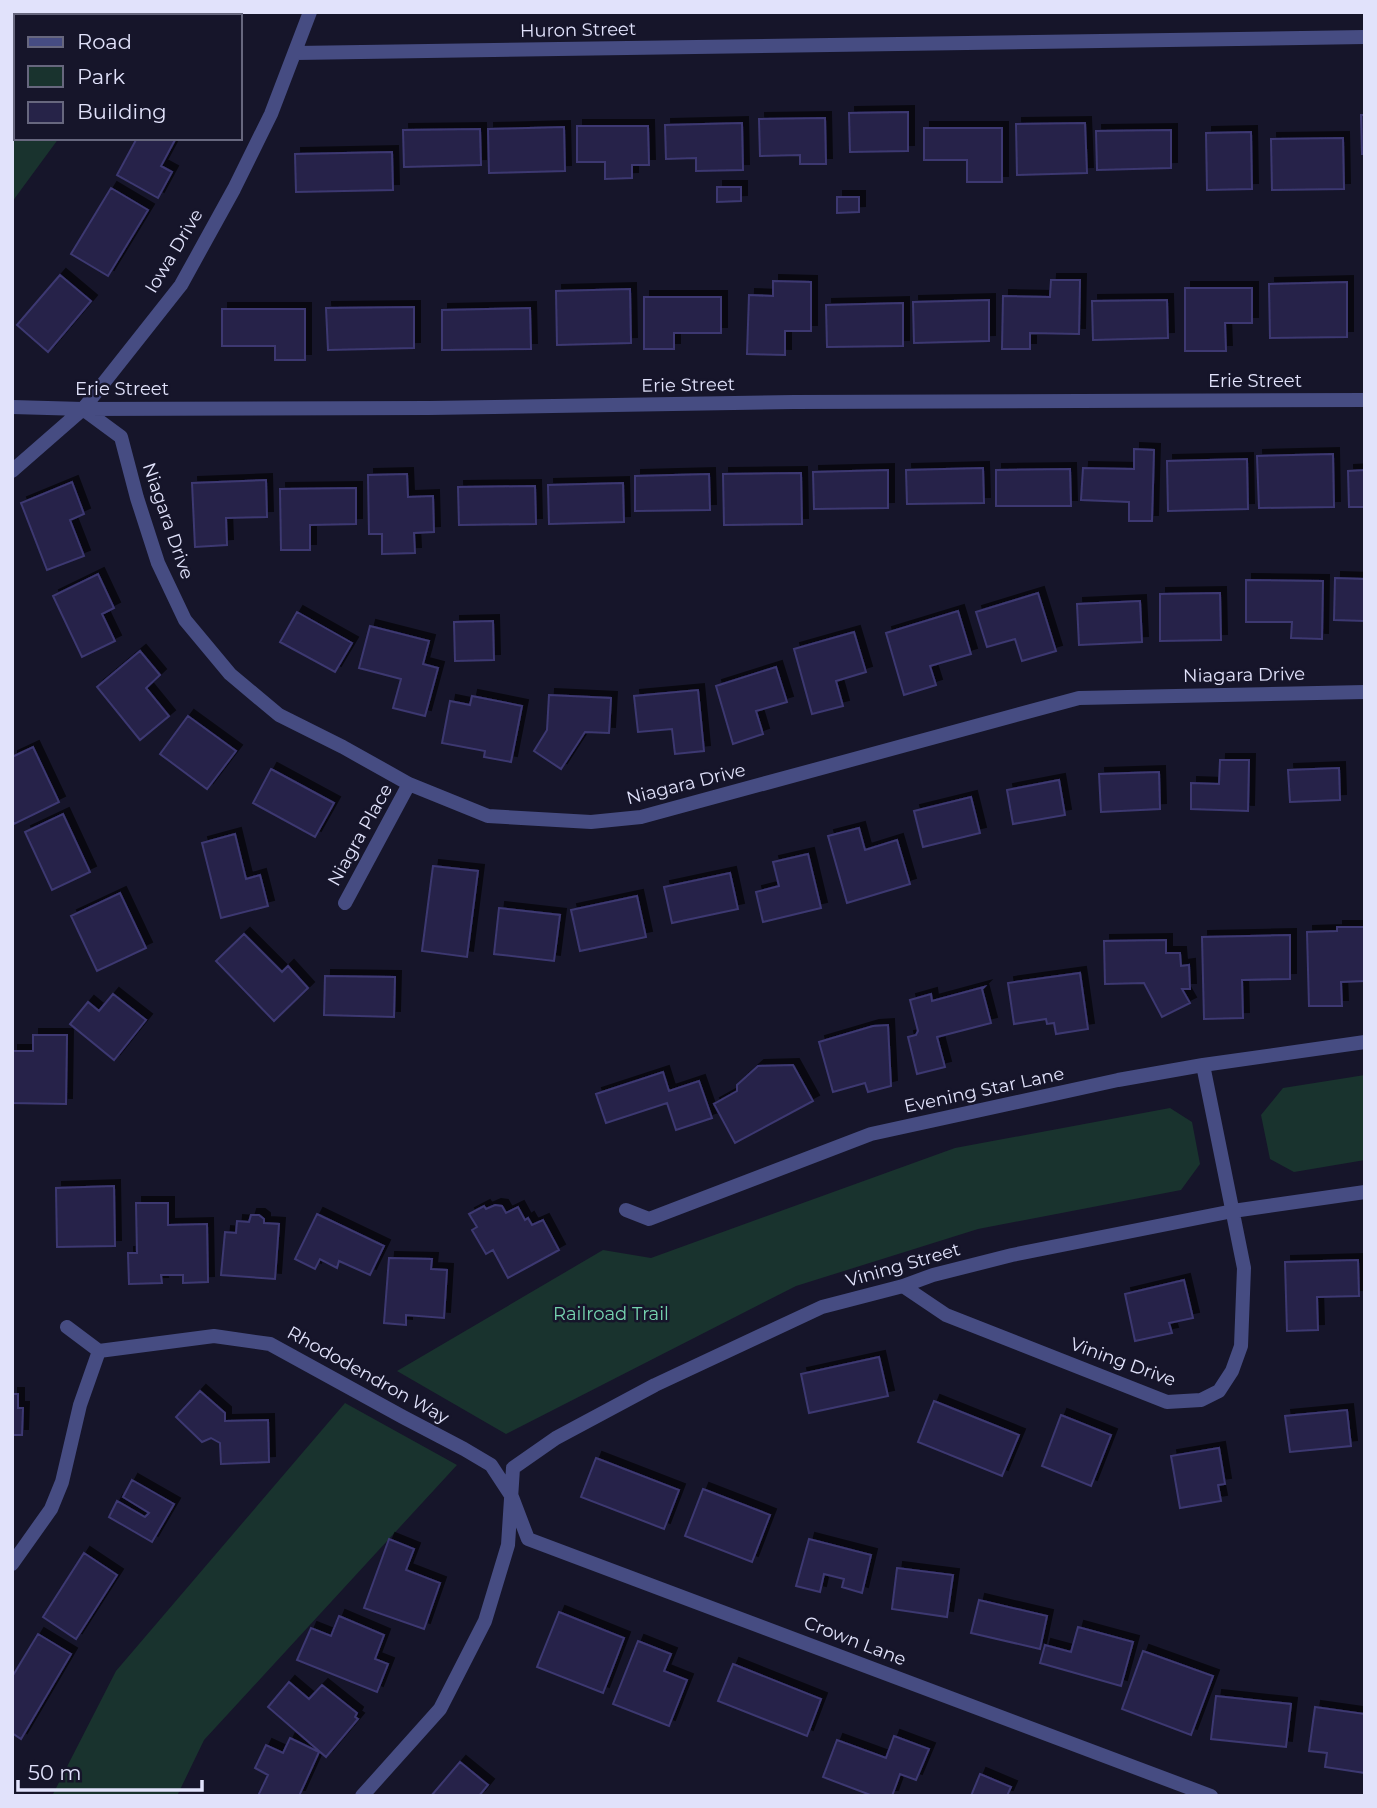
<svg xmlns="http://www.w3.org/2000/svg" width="1377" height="1808" font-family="Montserrat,sans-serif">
<defs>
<filter id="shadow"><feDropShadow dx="6" dy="-6" stdDeviation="0" flood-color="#0009"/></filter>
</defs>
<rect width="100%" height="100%" fill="#16152a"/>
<path fill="#19332e" d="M 12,12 L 122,12 L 120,16 L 16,16 L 16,138 L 59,138 L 12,202 Z
M 1365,1075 L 1365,1160 L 1294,1172 L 1270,1159 L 1261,1115 L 1283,1088 Z
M 1170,1108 L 1192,1122 L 1200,1164 L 1181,1190 L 978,1229 L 796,1286 L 506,1434 L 397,1371 L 603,1250 L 651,1258 L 955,1148 Z
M 345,1403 L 457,1465 L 204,1740 L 177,1796 L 52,1796 L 116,1671 Z"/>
<path fill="#262348" stroke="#3c3871" stroke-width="2" filter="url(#shadow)" d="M 206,12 L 239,12 L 238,16 L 218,16 Z
M 908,112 L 908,151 L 850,152 L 849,113 Z
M 1361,115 L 1365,115 L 1365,154 L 1362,154 Z
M 825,118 L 826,164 L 800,164 L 800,155 L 760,156 L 759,119 Z
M 742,123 L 743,170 L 696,171 L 696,158 L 666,159 L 665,125 Z
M 1085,123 L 1087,173 L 1017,175 L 1016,124 Z
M 577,126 L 648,126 L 649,165 L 632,165 L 632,178 L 605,179 L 605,162 L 577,162 Z
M 564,127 L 565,171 L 489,173 L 488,129 Z
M 924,128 L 1002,128 L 1002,182 L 967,182 L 967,160 L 924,160 Z
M 480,129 L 481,165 L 404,167 L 403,130 Z
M 1171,130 L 1171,168 L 1097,170 L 1096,131 Z
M 1251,132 L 1252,189 L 1207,190 L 1206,133 Z
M 137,138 L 176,138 L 161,166 L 172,172 L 158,198 L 117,175 Z
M 1343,138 L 1344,189 L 1272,190 L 1271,139 Z
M 392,152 L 393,190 L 296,192 L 295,154 Z
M 717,187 L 741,187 L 741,201 L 717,202 Z
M 111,188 L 148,210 L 108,276 L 71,254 Z
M 837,197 L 859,197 L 859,212 L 837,213 Z
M 60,275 L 91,301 L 48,352 L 17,325 Z
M 1051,280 L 1080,280 L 1079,334 L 1030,333 L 1030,349 L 1002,349 L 1003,296 L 1050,297 Z
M 773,281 L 811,282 L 811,331 L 785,331 L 785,355 L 747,354 L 749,295 L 773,296 Z
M 1347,282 L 1347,337 L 1270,338 L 1269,284 Z
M 1185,288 L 1252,288 L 1252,323 L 1225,323 L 1226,351 L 1185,351 Z
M 630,289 L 631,343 L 557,345 L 556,291 Z
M 644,297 L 721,297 L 721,333 L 674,333 L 674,349 L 644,349 Z
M 989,300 L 989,341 L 914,343 L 913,302 Z
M 1167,300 L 1168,338 L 1093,340 L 1092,301 Z
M 903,303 L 903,346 L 827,347 L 826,305 Z
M 414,307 L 414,348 L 328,350 L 326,308 Z
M 530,308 L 531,349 L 442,350 L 442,310 Z
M 222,309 L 305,309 L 305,360 L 275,360 L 275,346 L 222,346 Z
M 1134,449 L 1154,450 L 1152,521 L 1129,521 L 1129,502 L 1081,500 L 1083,468 L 1134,469 Z
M 1333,454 L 1334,507 L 1259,508 L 1257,456 Z
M 1247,459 L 1248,509 L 1168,511 L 1167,461 Z
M 983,468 L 984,503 L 907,504 L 906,470 Z
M 1070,469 L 1071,506 L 996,506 L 996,470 Z
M 888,470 L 888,508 L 814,509 L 813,472 Z
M 1365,470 L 1365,507 L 1349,507 L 1348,471 Z
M 801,473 L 802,524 L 724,525 L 723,474 Z
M 407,474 L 408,497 L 433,496 L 434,532 L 414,533 L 415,553 L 382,554 L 382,534 L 369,534 L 368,475 Z
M 709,474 L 710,510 L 635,511 L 635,476 Z
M 266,480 L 267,517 L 226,518 L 227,545 L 195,547 L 192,483 Z
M 72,482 L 84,514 L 70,520 L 84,556 L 47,570 L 21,503 Z
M 623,483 L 624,522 L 549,524 L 548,485 Z
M 535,486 L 536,524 L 459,525 L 458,487 Z
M 356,488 L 356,524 L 310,525 L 310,550 L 281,550 L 280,489 Z
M 98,574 L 114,608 L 102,614 L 115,641 L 82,657 L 53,596 Z
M 1335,578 L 1365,579 L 1365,621 L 1334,620 Z
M 1246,580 L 1323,581 L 1322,639 L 1291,638 L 1292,622 L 1246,622 Z
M 1038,593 L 1056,651 L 1022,661 L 1015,639 L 987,647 L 976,612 Z
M 1220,593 L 1221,640 L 1160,641 L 1160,594 Z
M 1140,601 L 1142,642 L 1079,645 L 1077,604 Z
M 958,611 L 971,654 L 930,666 L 936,685 L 904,695 L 886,633 Z
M 297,612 L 352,643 L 335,672 L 280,642 Z
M 493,621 L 494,660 L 455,661 L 454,622 Z
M 370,626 L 429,641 L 423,664 L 438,668 L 425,716 L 393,708 L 401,679 L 359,668 Z
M 854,632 L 866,672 L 836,681 L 843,706 L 812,714 L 794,649 Z
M 140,651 L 160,675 L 146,688 L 169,716 L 140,740 L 97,687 Z
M 776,667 L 787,702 L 756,711 L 763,734 L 733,744 L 716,686 Z
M 698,690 L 704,751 L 675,754 L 672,729 L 638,732 L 634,696 Z
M 549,695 L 611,698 L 609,733 L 585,732 L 561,769 L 534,751 L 547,730 Z
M 472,696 L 522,706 L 511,762 L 484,757 L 485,751 L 442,743 L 450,701 L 470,705 Z
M 188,716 L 236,751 L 207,789 L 160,754 Z
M 33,747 L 59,802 L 14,824 L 12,820 L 12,757 Z
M 1220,760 L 1249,760 L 1248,811 L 1191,809 L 1191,783 L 1219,784 Z
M 1339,768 L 1340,800 L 1290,802 L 1288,770 Z
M 271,769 L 334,803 L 315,837 L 253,803 Z
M 1159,772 L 1160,809 L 1101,812 L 1099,774 Z
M 1059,780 L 1065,815 L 1013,824 L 1007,790 Z
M 971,797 L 980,833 L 923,847 L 914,811 Z
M 63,814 L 90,872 L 52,890 L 25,832 Z
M 859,828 L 865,850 L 897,840 L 910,884 L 847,903 L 828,836 Z
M 235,834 L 246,879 L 260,875 L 268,906 L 221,918 L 202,843 Z
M 808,854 L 821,908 L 763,922 L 756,892 L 779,886 L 773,862 Z
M 433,866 L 478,871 L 467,957 L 422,951 Z
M 730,873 L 738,909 L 672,923 L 664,887 Z
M 120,893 L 146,948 L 97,971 L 71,916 Z
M 637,896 L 646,937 L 580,951 L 571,910 Z
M 499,908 L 560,915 L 554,961 L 494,954 Z
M 1337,927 L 1365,927 L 1365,981 L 1341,982 L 1342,1006 L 1309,1006 L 1307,932 L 1337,931 Z
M 244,934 L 282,972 L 288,966 L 308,988 L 274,1021 L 216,961 Z
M 1290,935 L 1290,979 L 1242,980 L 1243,1018 L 1204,1019 L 1202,937 Z
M 1166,940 L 1166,953 L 1180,953 L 1181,966 L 1189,965 L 1190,989 L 1182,989 L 1190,1003 L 1162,1017 L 1144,983 L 1105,984 L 1104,941 Z
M 1080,973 L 1088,1029 L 1056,1034 L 1054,1023 L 1047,1024 L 1046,1019 L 1014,1024 L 1008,983 Z
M 325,976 L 395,977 L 394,1017 L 324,1015 Z
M 984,987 L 982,989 L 991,1023 L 937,1037 L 945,1067 L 917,1074 L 908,1037 L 916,1035 L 918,1031 L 910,1000 L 931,994 L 932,1001 Z
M 113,994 L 146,1020 L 114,1060 L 70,1024 L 88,1002 L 99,1011 Z
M 888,1025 L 891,1086 L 868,1092 L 865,1083 L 833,1092 L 819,1042 L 873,1026 Z
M 33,1035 L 67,1035 L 66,1104 L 12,1103 L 12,1051 L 33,1051 Z
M 793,1065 L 813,1101 L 735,1143 L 714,1104 L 737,1091 L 737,1085 L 758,1066 Z
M 663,1072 L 669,1091 L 699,1081 L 712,1118 L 676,1130 L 667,1103 L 606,1123 L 596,1094 Z
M 114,1186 L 115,1246 L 57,1247 L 56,1188 Z
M 136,1203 L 168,1203 L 168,1225 L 207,1224 L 208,1282 L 183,1283 L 183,1275 L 161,1275 L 162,1283 L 129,1284 L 128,1253 L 137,1253 Z
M 495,1205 L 502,1206 L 506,1213 L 518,1207 L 525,1220 L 528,1218 L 532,1225 L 543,1220 L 559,1250 L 508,1278 L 493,1250 L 486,1254 L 472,1230 L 477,1227 L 469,1214 L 484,1206 L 486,1209 Z
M 317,1214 L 384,1246 L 370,1275 L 339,1261 L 337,1268 L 320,1259 L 315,1269 L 295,1259 Z
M 251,1215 L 259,1215 L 264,1219 L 264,1223 L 279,1224 L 275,1279 L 221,1275 L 225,1232 L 236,1233 L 237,1221 L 249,1222 Z
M 389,1258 L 432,1259 L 431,1269 L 447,1270 L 444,1318 L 406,1315 L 406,1325 L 384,1323 Z
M 1358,1260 L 1359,1296 L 1317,1297 L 1318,1330 L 1287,1331 L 1285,1262 Z
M 1184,1280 L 1193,1318 L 1169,1323 L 1172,1333 L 1135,1341 L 1125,1294 Z
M 879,1357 L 888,1396 L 809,1413 L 801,1374 Z
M 200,1391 L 225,1413 L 225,1421 L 268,1420 L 269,1462 L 221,1464 L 220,1443 L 211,1438 L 202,1442 L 176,1417 Z
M 12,1394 L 18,1394 L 18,1408 L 23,1408 L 22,1435 L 12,1435 Z
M 934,1401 L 1019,1435 L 1002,1476 L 918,1442 Z
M 1347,1410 L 1351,1446 L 1290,1452 L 1285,1416 Z
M 1061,1415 L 1111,1435 L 1091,1486 L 1042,1466 Z
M 1219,1448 L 1225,1484 L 1218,1485 L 1221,1501 L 1180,1508 L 1171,1456 Z
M 596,1458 L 679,1490 L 664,1529 L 581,1497 Z
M 132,1480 L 174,1504 L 152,1542 L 109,1517 L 117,1501 L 145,1517 L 149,1513 L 123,1497 Z
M 703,1489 L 770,1515 L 752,1562 L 685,1536 Z
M 389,1539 L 414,1549 L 406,1570 L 440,1583 L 424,1629 L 364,1608 Z
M 809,1539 L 871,1555 L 862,1593 L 842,1587 L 844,1579 L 824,1574 L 820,1592 L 796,1586 Z
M 84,1553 L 117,1575 L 76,1639 L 43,1617 Z
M 897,1568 L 953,1575 L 947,1617 L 892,1609 Z
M 979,1600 L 1047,1616 L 1040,1649 L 971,1633 Z
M 559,1612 L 624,1638 L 603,1693 L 537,1667 Z
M 339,1616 L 384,1635 L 375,1659 L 388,1664 L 377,1692 L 297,1660 L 311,1628 L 331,1636 Z
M 1078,1627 L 1133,1642 L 1121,1686 L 1040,1663 L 1045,1645 L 1071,1652 Z
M 38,1634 L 71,1654 L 21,1739 L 12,1733 L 12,1677 Z
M 638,1641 L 671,1654 L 664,1671 L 687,1680 L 669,1726 L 613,1704 Z
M 1143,1651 L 1213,1676 L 1191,1735 L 1122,1709 Z
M 733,1664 L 821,1699 L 807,1736 L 718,1701 Z
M 289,1682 L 309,1699 L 322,1685 L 357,1713 L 355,1717 L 358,1719 L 326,1757 L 268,1707 Z
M 1216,1696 L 1291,1704 L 1286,1747 L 1211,1739 Z
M 1315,1707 L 1365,1714 L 1365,1773 L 1325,1767 L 1327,1753 L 1309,1751 Z
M 894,1736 L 929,1749 L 916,1780 L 900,1774 L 892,1796 L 873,1796 L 823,1777 L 837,1740 L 886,1758 Z
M 290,1738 L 319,1752 L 299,1796 L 258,1796 L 268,1775 L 255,1768 L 266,1745 L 283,1753 Z
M 460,1762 L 488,1785 L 479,1796 L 431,1796 Z
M 980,1774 L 1011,1787 L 1007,1796 L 971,1796 Z"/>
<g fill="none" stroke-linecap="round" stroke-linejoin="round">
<path stroke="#464c82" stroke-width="14" d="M 296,53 L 1365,37
M 12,407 L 83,409 L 429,408 L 794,402 L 1365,400
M 83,409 L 121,437 L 137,498 L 158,563 L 185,620 L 230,674 L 279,715 L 343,747 L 409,784 L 488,816 L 591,822 L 641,817 L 1079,698 L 1365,692
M 12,471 L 83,409 L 181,285 L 234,189 L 271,114 L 310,12
M 345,903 L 409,784
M 626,1210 L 649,1219 L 871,1134 L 1118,1080 L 1203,1065 L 1365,1042
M 903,1286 L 946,1315 L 1167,1402 L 1201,1400 L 1219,1391 L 1232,1371 L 1241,1346 L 1244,1268 L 1203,1065
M 67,1327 L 99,1351
M 12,1564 L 51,1509 L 62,1482 L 80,1405 L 99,1351 L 214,1336 L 270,1344 L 403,1417 L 464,1449 L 491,1465 L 512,1497 L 528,1539 L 1211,1796
M 362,1796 L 440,1709 L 485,1621 L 508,1545 L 513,1468 L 556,1438 L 655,1385 L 822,1307 L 903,1286 L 933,1275 L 1012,1255 L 1233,1211 L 1365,1192"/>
</g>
<g text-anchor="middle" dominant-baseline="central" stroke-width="5" stroke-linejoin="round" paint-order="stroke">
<g font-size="18" fill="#e1e2fb" stroke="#16152a">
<text transform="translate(578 30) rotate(-1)">Huron Street</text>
<text transform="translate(174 251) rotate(-59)">Iowa Drive</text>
<text x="1255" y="381">Erie Street</text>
<text transform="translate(688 385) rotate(-1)">Erie Street</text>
<text x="122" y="389">Erie Street</text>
<text transform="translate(168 521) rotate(71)">Niagara Drive</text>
<text transform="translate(1244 675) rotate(-1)">Niagara Drive</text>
<text transform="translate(686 784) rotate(-14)">Niagara Drive</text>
<text transform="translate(360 835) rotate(-61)">Niagra Place</text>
<text transform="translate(984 1090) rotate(-12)">Evening Star Lane</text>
<text transform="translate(903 1265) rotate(-16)">Vining Street</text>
<text transform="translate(1123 1362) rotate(20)">Vining Drive</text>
<text transform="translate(368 1375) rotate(29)">Rhododendron Way</text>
<text transform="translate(855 1641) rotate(21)">Crown Lane</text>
</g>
<g font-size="18" fill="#75d3af" stroke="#16152a">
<text x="611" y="1314">Railroad Trail</text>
</g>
</g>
<rect width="1377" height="1808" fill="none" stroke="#e1e2fb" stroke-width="28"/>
<rect x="14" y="14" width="228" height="126" fill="#16152a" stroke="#67677e" stroke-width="2"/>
<rect x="28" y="37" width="35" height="10" fill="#464c82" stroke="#67677e" stroke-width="2"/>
<text x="77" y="49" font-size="21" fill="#e1e2fb">Road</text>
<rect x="28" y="66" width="35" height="21" fill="#19332e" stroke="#67677e" stroke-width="2"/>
<text x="77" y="84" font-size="21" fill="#e1e2fb">Park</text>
<rect x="28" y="102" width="35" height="21" fill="#262348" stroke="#67677e" stroke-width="2"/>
<text x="77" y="119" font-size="21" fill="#e1e2fb">Building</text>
<path d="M18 1780v10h184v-10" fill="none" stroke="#e1e2fb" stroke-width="3.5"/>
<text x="28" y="1780" font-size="21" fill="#e1e2fb" stroke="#16152a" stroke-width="5" paint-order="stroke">50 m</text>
</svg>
